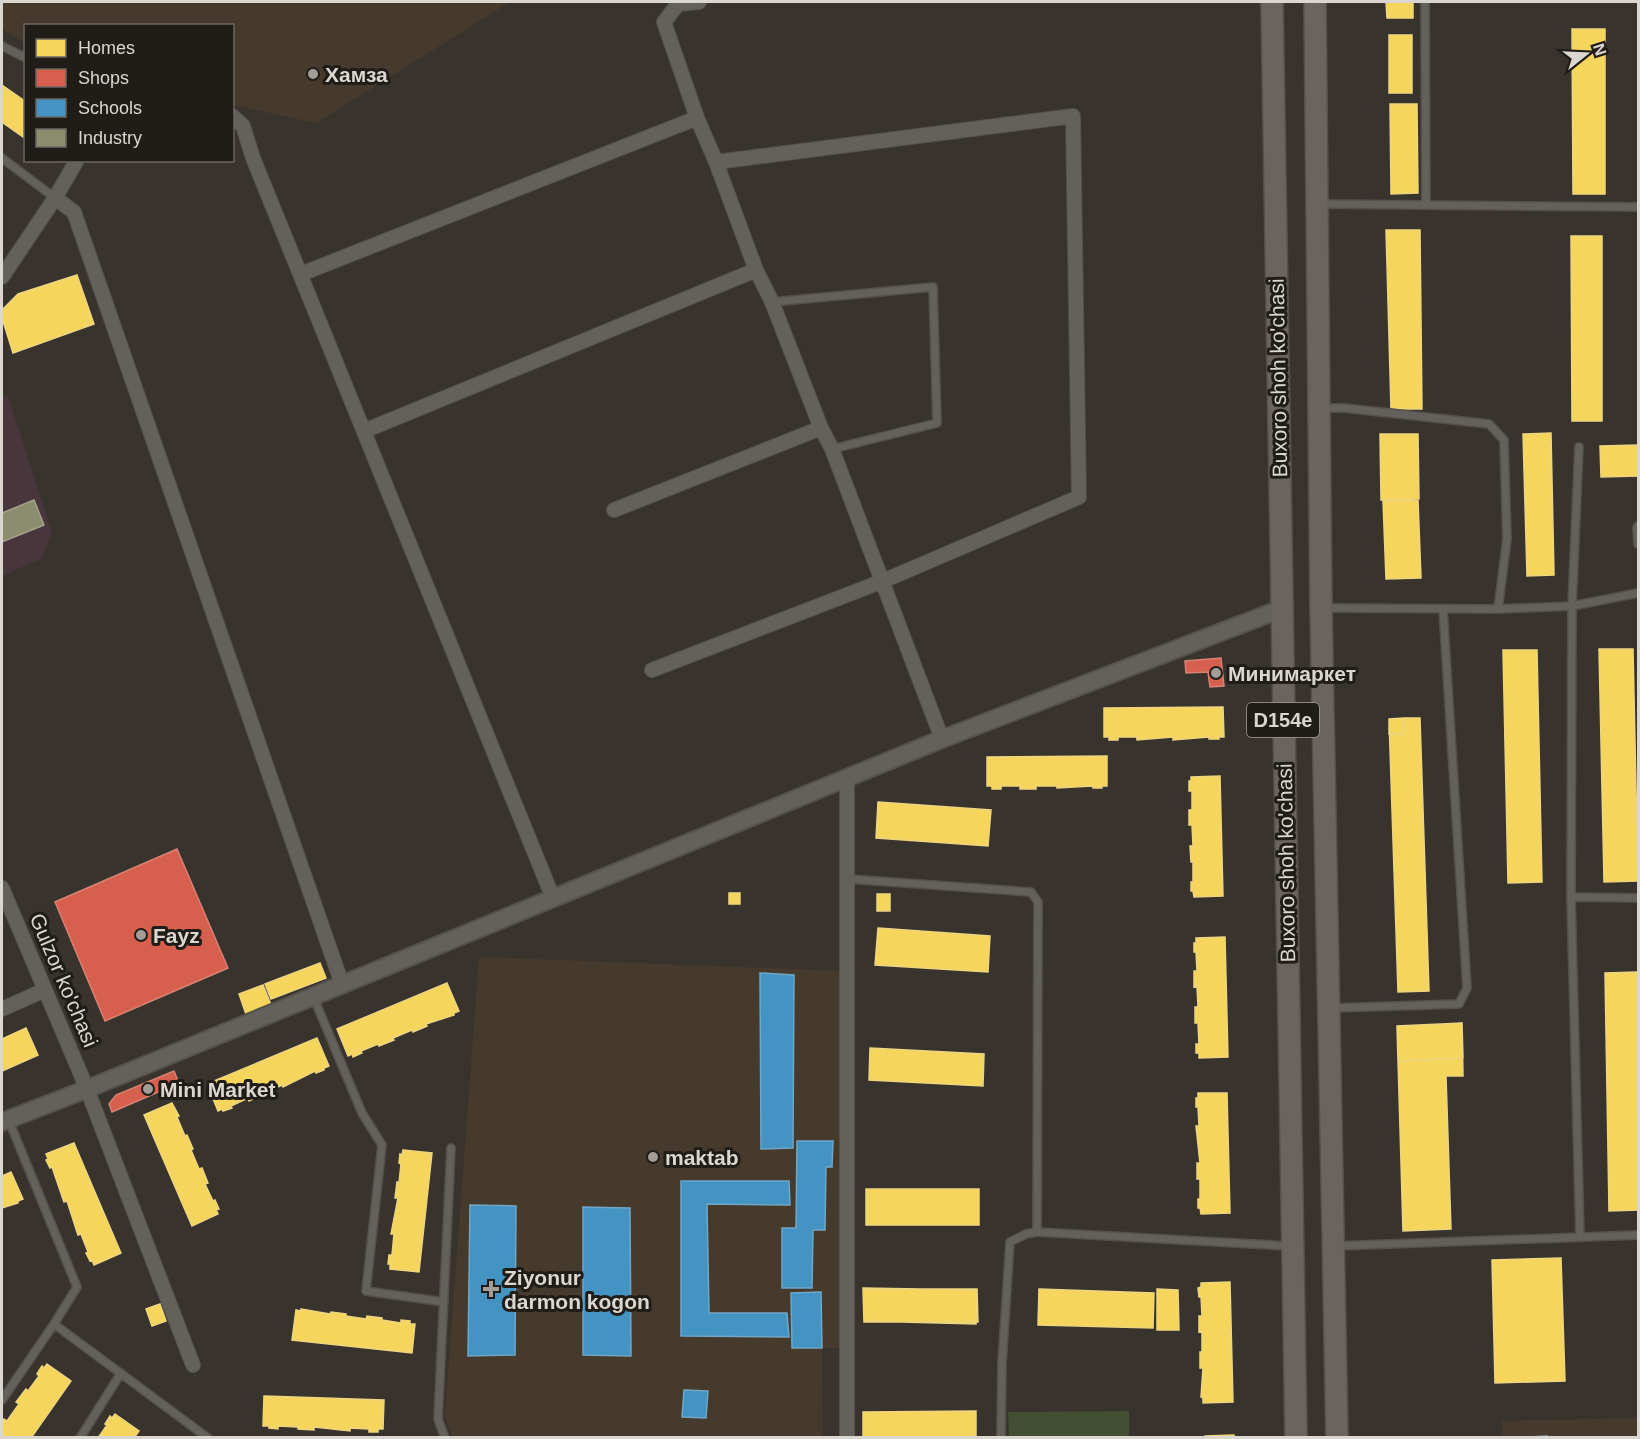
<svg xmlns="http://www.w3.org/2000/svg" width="1640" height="1439" font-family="Helvetica,sans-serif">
<rect width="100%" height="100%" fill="#39332e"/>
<path fill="#49363c" d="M 2,396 L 8,397 L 52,532 L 42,558 L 2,576 Z"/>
<path fill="#463a2c" d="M 2,2 L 510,2 L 316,123 L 233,105 L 232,26 L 26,26 L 25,43 L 2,29 Z
M 479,957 L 844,971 L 842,1348 L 822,1348 L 823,1437 L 452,1437 L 445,1415 Z
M 1638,1418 L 1638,1437 L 1503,1437 L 1502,1421 Z"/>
<path fill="#434f33" d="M 1129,1411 L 1129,1437 L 1009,1437 L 1008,1412 Z"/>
<path fill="#f6d55c" stroke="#eed57f" stroke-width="1.5" d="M 1386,2 L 1413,2 L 1413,18 L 1387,18 Z
M 1572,29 L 1605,29 L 1605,194 L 1573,194 Z
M 1389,35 L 1412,35 L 1412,93 L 1389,93 Z
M 2,85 L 26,102 L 26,139 L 2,122 Z
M 1390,104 L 1417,104 L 1418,193 L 1391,194 Z
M 1386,230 L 1420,230 L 1422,409 L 1391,409 Z
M 1571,236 L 1602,236 L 1602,421 L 1572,421 Z
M 77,275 L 94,324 L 13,353 L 2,318 L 2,310 L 18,294 Z
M 1551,433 L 1554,575 L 1527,576 L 1523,434 Z
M 1380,434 L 1418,434 L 1419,499 L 1381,500 Z
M 1638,445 L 1638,476 L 1601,477 L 1600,446 Z
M 1418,500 L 1421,578 L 1386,579 L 1383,501 Z
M 1599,649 L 1633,649 L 1638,881 L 1604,882 Z
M 1503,650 L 1537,650 L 1542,882 L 1508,883 Z
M 1223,707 L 1224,737 L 1218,737 L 1219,739 L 1209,739 L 1209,737 L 1173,740 L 1173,737 L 1137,740 L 1137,737 L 1118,737 L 1118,740 L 1109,740 L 1109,737 L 1104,737 L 1104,708 Z
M 1404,718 L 1420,718 L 1429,991 L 1398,992 L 1389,719 Z
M 1404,718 L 1404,734 L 1389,734 L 1389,719 Z
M 1107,756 L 1107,786 L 1102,786 L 1102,788 L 1093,788 L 1093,786 L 1057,788 L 1057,786 L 1036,786 L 1036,789 L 1020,789 L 1020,786 L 1001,786 L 1001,789 L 992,789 L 992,786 L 987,786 L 987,757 Z
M 1220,776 L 1223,896 L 1194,897 L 1193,891 L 1191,891 L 1191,882 L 1193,882 L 1193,862 L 1191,862 L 1190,846 L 1193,846 L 1192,825 L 1189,825 L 1189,810 L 1192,810 L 1192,791 L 1189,791 L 1189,781 L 1191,781 L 1191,777 Z
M 878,802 L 991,810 L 988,846 L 876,838 Z
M 729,893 L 740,893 L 740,904 L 729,904 Z
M 877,894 L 890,894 L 890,911 L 877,911 Z
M 878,928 L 990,936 L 988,972 L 875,965 Z
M 1225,937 L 1228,1057 L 1199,1058 L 1199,1053 L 1196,1053 L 1196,1044 L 1199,1044 L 1198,1023 L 1195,1023 L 1195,1007 L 1198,1007 L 1197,986 L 1194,987 L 1194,971 L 1197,971 L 1196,952 L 1194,952 L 1194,943 L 1196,943 L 1196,938 Z
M 320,963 L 326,978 L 271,999 L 265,984 Z
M 1637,972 L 1638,1210 L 1609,1211 L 1605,973 Z
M 447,983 L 459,1011 L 454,1013 L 454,1015 L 426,1024 L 427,1026 L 413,1032 L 412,1030 L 393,1038 L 394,1040 L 379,1046 L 378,1044 L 361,1051 L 362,1053 L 353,1057 L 352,1054 L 348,1056 L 337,1029 Z
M 263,985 L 272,1007 L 247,1017 L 239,994 Z
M 1462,1023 L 1463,1076 L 1446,1076 L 1451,1229 L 1403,1231 L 1397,1026 Z
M 1462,1023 L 1463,1058 L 1398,1061 L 1397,1026 Z
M 26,1028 L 38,1055 L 2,1071 L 2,1039 Z
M 317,1038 L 329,1066 L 324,1068 L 324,1070 L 316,1073 L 315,1071 L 283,1087 L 282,1085 L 249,1101 L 248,1098 L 231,1106 L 232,1108 L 223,1111 L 222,1109 L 218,1111 L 207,1084 Z
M 870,1048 L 984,1054 L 983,1086 L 869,1080 Z
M 1198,1093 L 1227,1093 L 1230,1213 L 1201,1214 L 1200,1208 L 1198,1208 L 1198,1199 L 1200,1199 L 1200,1179 L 1197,1179 L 1197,1163 L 1200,1163 L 1196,1126 L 1199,1126 L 1198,1107 L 1196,1107 L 1196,1098 L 1198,1098 Z
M 172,1103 L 179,1116 L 177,1117 L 185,1136 L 187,1135 L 193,1149 L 191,1150 L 199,1169 L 202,1168 L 208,1183 L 205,1184 L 213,1201 L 215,1200 L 219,1209 L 216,1210 L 218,1214 L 192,1226 L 144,1115 Z
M 74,1143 L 121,1253 L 94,1265 L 92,1260 L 90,1261 L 86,1253 L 88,1252 L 81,1234 L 78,1235 L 67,1201 L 64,1202 L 52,1167 L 50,1168 L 46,1160 L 48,1159 L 46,1154 Z
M 403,1150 L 432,1153 L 419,1272 L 390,1269 L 390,1264 L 388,1264 L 389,1255 L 392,1255 L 394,1234 L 391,1234 L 398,1198 L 395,1198 L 397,1182 L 399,1183 L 401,1164 L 399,1163 L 400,1154 L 402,1155 Z
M 11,1172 L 23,1199 L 18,1201 L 18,1203 L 2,1208 L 2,1176 Z
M 866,1189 L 979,1189 L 979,1225 L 866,1225 Z
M 1561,1258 L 1565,1381 L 1495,1383 L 1492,1260 Z
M 1230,1282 L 1233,1402 L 1203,1403 L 1203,1398 L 1201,1397 L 1203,1368 L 1200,1368 L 1200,1352 L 1202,1352 L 1202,1331 L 1199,1332 L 1199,1316 L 1202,1316 L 1201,1297 L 1199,1297 L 1198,1288 L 1201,1287 L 1201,1283 Z
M 863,1288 L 977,1290 L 976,1324 L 864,1321 Z
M 863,1289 L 977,1289 L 978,1322 L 864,1322 Z
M 1039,1289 L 1154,1293 L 1153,1328 L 1038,1325 Z
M 1157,1289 L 1178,1290 L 1179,1330 L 1157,1330 Z
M 160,1304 L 166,1321 L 152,1326 L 146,1309 Z
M 301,1309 L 330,1314 L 331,1312 L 346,1314 L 346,1316 L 366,1319 L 367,1316 L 382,1318 L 382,1320 L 401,1323 L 401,1320 L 410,1321 L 410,1324 L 415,1324 L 412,1353 L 292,1340 L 296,1310 L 301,1311 Z
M 47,1364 L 71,1381 L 31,1438 L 2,1438 L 2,1423 L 4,1419 L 7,1421 L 19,1404 L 16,1402 L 26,1389 L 28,1391 L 39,1376 L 37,1374 L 42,1366 L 44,1368 Z
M 264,1396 L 384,1400 L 383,1429 L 378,1429 L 378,1432 L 369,1432 L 369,1429 L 350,1428 L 350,1431 L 314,1427 L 314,1430 L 298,1429 L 298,1427 L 278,1426 L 278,1429 L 269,1428 L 269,1426 L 263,1426 Z
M 976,1411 L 976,1438 L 863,1438 L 863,1412 Z
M 115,1414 L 139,1431 L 134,1438 L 98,1438 L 107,1425 L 105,1424 L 110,1416 L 112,1418 Z
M 1234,1435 L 1234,1438 L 1205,1438 L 1205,1436 Z"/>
<path fill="#d6604d" stroke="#d88374" stroke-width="1.5" d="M 1221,658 L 1224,686 L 1210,687 L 1208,672 L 1186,673 L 1185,661 Z
M 177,849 L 228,968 L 105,1021 L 55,902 Z
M 174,1071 L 179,1083 L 112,1112 L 109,1104 L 116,1095 Z"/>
<path fill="#4393c3" stroke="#71a7c7" stroke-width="1.5" d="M 760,973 L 794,975 L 793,1148 L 761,1149 Z
M 797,1141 L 833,1141 L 832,1167 L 826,1167 L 825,1230 L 813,1230 L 812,1288 L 782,1288 L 782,1228 L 796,1228 Z
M 681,1181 L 789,1181 L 790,1205 L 707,1204 L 709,1313 L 787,1313 L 789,1337 L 681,1336 Z
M 470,1205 L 516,1206 L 515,1355 L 468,1356 Z
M 583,1207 L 630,1208 L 631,1356 L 583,1355 Z
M 821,1292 L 822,1348 L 792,1348 L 791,1293 Z
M 684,1390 L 708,1391 L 706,1418 L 682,1417 Z
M 1547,1436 L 1547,1438 L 1511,1438 Z"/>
<path fill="#8c8c6e" stroke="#a4a28b" stroke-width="1.5" d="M 34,500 L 44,525 L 2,542 L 2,513 Z"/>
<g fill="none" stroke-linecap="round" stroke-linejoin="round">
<defs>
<path id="service" d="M 1425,2 L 1426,205
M 2,46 L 26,58
M 2,158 L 55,198
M 1319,204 L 1638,207
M 772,302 L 933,287 L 937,423 L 832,449
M 1323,408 L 1344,408 L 1489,424 L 1504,440 L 1507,539 L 1498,609
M 1638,526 L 1637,528 L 1638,544
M 1638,593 L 1572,606 L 1571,897 L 1638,898
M 1324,608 L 1498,609 L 1572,606 L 1579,447
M 848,879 L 1031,892 L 1038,902 L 1037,1232
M 1571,897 L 1580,1236
M 313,996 L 362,1113 L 382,1145 L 366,1291 L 444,1302
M 1331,1008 L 1459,1004 L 1467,988 L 1443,609
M 1335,1246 L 1638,1235
M 54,1324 L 208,1438
M 2,1400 L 54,1324 L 77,1287 L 9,1121
M 80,1438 L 121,1373
M 445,1438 L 438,1419 L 451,1148
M 1001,1438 L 1002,1364 L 1010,1242 L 1026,1234 L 1037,1232 L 1290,1246"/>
<path id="minor" d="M 699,2 L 678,4 L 664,22 L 697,118 L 716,162 L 756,270 L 772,302 L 821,428 L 832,449 L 942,739
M 232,116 L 243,126 L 253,158 L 553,898
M 55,198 L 74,212 L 342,984
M 301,274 L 697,118
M 2,277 L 55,198 L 77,160
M 364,431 L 756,270
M 614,510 L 821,428
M 652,670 L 883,581 L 1079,497 L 1073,116 L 716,162
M 847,779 L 847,1438
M 2,888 L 87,1089 L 193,1365
M 2,1009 L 45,990"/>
<path id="tertiary" d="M 2,1122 L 87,1089 L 942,739 L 1281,609"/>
<path id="primary" d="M 1272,2 L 1296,1438
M 1315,2 L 1321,608 L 1337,1438"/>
</defs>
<use href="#service" stroke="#55504c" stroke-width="10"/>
<use href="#minor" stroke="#55504c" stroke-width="16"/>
<use href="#tertiary" stroke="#55504c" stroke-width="20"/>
<use href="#primary" stroke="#55504c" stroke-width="24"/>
<use href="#service" stroke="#64615d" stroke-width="7"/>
<use href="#minor" stroke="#64615d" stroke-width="14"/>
<use href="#tertiary" stroke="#64615d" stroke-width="16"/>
<use href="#primary" stroke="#6b635e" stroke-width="21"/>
</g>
<g fill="#a39d97" stroke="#201c18" stroke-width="2">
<circle cx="313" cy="74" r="6"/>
<circle cx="1216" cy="673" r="6"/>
<circle cx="141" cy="935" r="6"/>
<circle cx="148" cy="1089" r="6"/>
<circle cx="653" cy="1157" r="6"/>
<path d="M488 1280h6v6h6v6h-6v6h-6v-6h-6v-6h6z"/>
</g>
<g text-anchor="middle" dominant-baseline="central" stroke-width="6" stroke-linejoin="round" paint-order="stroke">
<rect fill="#201c18" stroke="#a49e99" stroke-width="1.5" x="1247" y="703" width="72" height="34" rx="4.5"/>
<g font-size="20" font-weight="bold" fill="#dcd6d0">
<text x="1283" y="720">D154e</text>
</g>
<g font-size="21" font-weight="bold" fill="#dcd6d0" stroke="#201c18" text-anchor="start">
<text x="325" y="74">Хамза</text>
<text x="1228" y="673">Минимаркет</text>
<text x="153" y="935">Fayz</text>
<text x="160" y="1089">Mini Market</text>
<text x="665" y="1157">maktab</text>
<text x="504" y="1277">Ziyonur<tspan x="504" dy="24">darmon kogon</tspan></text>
</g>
<g font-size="21" fill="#dcd6d0" stroke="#201c18">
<text transform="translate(1278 378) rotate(-91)">Buxoro shoh ko'chasi</text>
<text transform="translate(1286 863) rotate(-91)">Buxoro shoh ko'chasi</text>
<text transform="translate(64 980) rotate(67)">Gulzor ko'chasi</text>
</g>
</g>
<rect width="1640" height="1439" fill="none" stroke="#dcd6d0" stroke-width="6"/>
<rect x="24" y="24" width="210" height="138" fill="#201c18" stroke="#6b6662" stroke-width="1.5"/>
<rect x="36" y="39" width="30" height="18" fill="#f6d55c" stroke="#6b6662" stroke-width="1.5"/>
<text x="78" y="54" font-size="18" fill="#dcd6d0">Homes</text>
<rect x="36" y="69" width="30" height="18" fill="#d6604d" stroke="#6b6662" stroke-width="1.5"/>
<text x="78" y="84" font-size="18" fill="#dcd6d0">Shops</text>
<rect x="36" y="99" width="30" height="18" fill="#4393c3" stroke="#6b6662" stroke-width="1.5"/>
<text x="78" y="114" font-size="18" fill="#dcd6d0">Schools</text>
<rect x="36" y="129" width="30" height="18" fill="#8c8c6e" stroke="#6b6662" stroke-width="1.5"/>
<text x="78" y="144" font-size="18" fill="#dcd6d0">Industry</text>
<g transform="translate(1586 54) rotate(72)" stroke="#201c18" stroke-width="4.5" paint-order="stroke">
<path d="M0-4.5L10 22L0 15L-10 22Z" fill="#dcd6d0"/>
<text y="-9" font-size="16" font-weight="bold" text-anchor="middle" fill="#dcd6d0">N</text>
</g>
</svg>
